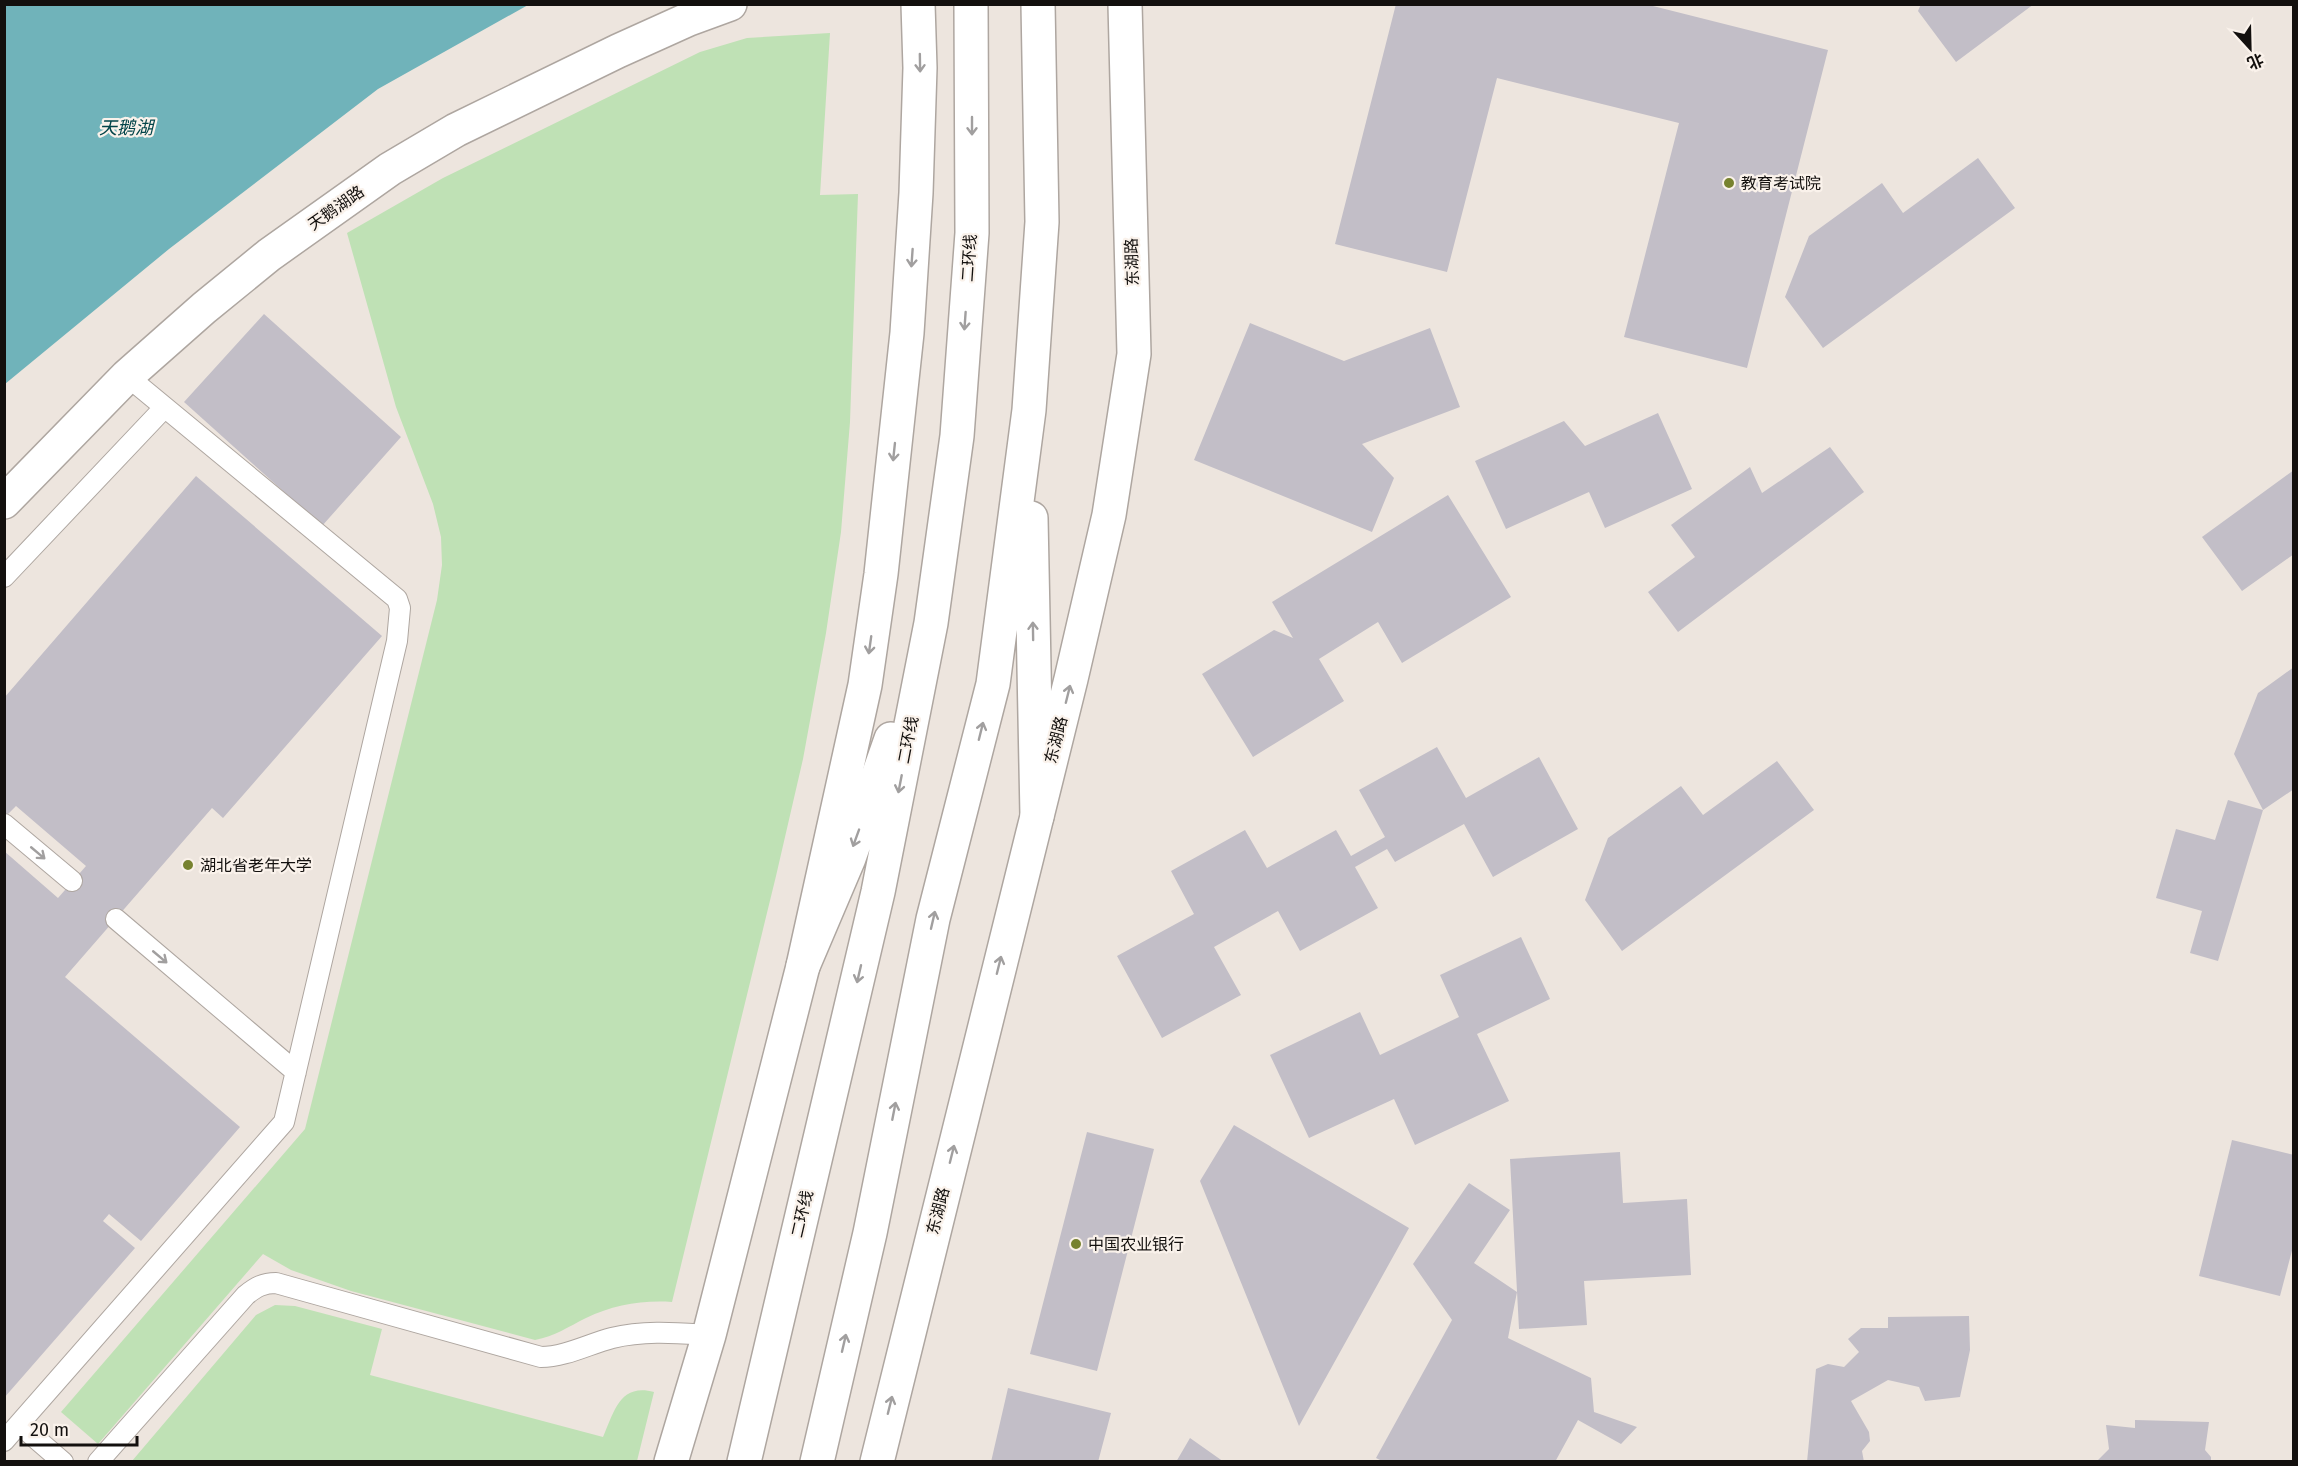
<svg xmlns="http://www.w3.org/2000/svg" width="2298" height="1466" font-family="'Fira Sans','Noto Sans SC',sans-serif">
<rect width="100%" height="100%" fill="#ede5de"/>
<path fill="#bfe1b5" d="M 830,33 L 820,195 L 858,194 L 850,422 L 841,532 L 826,633 L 803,759 L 776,876 L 672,1302 C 642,1300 613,1305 586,1318 C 568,1327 555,1336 535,1340 L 351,1291 L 291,1270 L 263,1254 L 98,1444 L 61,1412 L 305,1129 L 437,600 L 442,565 L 441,537 L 433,504 L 396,407 L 347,233 L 443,178 L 700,52 L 747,38 Z
M 275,1305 L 295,1306 L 382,1329 L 370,1375 L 603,1437 C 614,1413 619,1383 654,1392 L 637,1461 L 132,1461 L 256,1315 Z"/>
<path fill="#70b3ba" d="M 5,4 L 528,4 L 528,5 L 378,89 L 169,249 L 5,384 Z"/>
<path fill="#c2bec7" d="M 1396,4 L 1645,4 L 1828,50 L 1747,368 L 1624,337 L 1679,123 L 1497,78 L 1447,272 L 1335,244 Z
M 1921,4 L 2034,4 L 1956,62 L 1918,11 Z
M 1978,158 L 2015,208 L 1823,348 L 1785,297 L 1809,236 L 1882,183 L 1903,213 Z
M 264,314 L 401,437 L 322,526 L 184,402 Z
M 1250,323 L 1344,361 L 1430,328 L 1460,407 L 1362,444 L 1394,478 L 1372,532 L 1194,460 Z
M 1658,413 L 1692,489 L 1605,528 L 1589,492 L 1506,529 L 1475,461 L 1564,421 L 1585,446 Z
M 1830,447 L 1864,492 L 1678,632 L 1648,592 L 1695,557 L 1671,525 L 1750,467 L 1762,493 Z
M 2294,470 L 2294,554 L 2242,591 L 2202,537 Z
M 196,476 L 382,636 L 223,818 L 212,808 L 65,977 L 240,1127 L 141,1241 L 109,1214 L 103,1221 L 135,1248 L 4,1398 L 4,851 L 58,898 L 86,866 L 16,806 L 4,818 L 4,698 Z
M 1448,495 L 1511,597 L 1402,663 L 1378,622 L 1319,659 L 1344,701 L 1253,757 L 1202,674 L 1274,630 L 1293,638 L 1272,602 Z
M 2294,667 L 2294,789 L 2263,810 L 2218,961 L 2190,953 L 2202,911 L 2156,898 L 2176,829 L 2215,840 L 2228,800 L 2263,810 L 2234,754 L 2258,693 Z
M 1437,747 L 1466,798 L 1539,757 L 1578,829 L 1493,877 L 1464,824 L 1395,862 L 1387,849 L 1355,867 L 1378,908 L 1300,951 L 1278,911 L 1214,947 L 1241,995 L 1162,1038 L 1117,956 L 1194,914 L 1171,871 L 1245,830 L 1267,868 L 1336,830 L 1351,856 L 1385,837 L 1359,790 Z
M 1777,761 L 1814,810 L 1622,951 L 1585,900 L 1608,838 L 1681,786 L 1703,815 Z
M 1521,937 L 1550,999 L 1477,1034 L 1509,1101 L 1415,1145 L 1394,1099 L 1309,1138 L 1270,1055 L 1360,1012 L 1380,1055 L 1459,1017 L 1440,975 Z
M 1234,1125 L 1409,1228 L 1299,1426 L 1200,1181 Z
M 1087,1132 L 1154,1149 L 1097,1371 L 1030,1354 Z
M 2232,1140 L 2294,1155 L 2294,1243 L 2280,1296 L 2199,1276 Z
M 1620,1152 L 1623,1203 L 1687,1199 L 1691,1275 L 1584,1281 L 1587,1325 L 1519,1329 L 1510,1159 Z
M 1469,1183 L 1510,1210 L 1474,1263 L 1517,1292 L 1508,1338 L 1591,1378 L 1594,1412 L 1637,1427 L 1621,1444 L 1578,1420 L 1555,1462 L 1384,1462 L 1376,1458 L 1452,1320 L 1413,1264 Z
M 1969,1316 L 1970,1350 L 1960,1397 L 1925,1401 L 1919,1387 L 1888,1380 L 1851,1401 L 1869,1432 L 1870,1441 L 1862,1451 L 1864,1462 L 1807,1462 L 1816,1369 L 1828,1364 L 1844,1367 L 1859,1352 L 1848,1339 L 1861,1328 L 1888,1328 L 1888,1317 Z
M 1008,1388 L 1111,1413 L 1098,1462 L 991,1462 Z
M 2135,1420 L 2209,1422 L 2205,1450 L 2211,1457 L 2211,1462 L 2096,1462 L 2109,1449 L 2106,1425 L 2135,1428 Z
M 1190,1438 L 1224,1462 L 1176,1462 Z"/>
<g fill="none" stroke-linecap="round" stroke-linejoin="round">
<defs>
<path id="service" d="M 4,577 L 164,408
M 4,824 L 72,881
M 116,919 L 296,1072
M 19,1424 L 63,1462
M 4,1441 L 284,1122 L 397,641 L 400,608 L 397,599 L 127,376
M 98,1462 L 246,1295 C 256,1287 263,1283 276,1283 L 541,1357 C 565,1357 589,1344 612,1338 C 645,1330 677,1333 709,1335"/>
<path id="minor" d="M 4,502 L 127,376 L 204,308 L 269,255 L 390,169 L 456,130 L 618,51 L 689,19 L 730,4"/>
<path id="primary" d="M 671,1462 L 709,1335 L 803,966 L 865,685 L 881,574 L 907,333 L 916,193 L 920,68 L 918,4
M 877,1462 L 1071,679 L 1109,515 L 1134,354 L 1125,4"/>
<path id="trunk" d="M 1031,518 L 1037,816
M 803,966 L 849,858 L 891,739
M 744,1462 L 878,892 L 931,623 L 957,436 L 972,233 L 971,4
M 817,1462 L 870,1233 L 933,919 L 993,684 L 1029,410 L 1042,222 L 1038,4"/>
</defs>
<use href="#service" stroke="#aea6a0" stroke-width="22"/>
<use href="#minor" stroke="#aea6a0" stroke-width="36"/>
<use href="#primary" stroke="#aea6a0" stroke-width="36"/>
<use href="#trunk" stroke="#aea6a0" stroke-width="36"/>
<use href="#service" stroke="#fff" stroke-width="20"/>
<use href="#minor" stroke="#fff" stroke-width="33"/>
<use href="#primary" stroke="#fff" stroke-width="33"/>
<use href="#trunk" stroke="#fff" stroke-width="33"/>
</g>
<defs><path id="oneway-shaft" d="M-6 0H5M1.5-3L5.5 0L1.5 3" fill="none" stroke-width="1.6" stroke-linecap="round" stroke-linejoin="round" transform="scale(1.5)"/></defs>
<g stroke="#a19f9f">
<use href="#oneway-shaft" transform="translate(920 63) rotate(89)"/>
<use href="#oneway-shaft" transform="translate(972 126) rotate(90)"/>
<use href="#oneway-shaft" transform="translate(912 258) rotate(94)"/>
<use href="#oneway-shaft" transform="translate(965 321) rotate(94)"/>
<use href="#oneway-shaft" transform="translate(894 452) rotate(96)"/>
<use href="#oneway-shaft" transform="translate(1033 631) rotate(-91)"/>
<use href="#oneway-shaft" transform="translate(870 645) rotate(98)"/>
<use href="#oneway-shaft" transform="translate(1068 694) rotate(-76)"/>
<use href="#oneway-shaft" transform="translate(981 731) rotate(-76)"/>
<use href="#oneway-shaft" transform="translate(900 784) rotate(101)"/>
<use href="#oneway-shaft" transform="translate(856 838) rotate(110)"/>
<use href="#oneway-shaft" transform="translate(38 853) rotate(40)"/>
<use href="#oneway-shaft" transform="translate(933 920) rotate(-77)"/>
<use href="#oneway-shaft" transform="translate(160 957) rotate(40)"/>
<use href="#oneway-shaft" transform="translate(999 965) rotate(-76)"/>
<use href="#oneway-shaft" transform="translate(859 974) rotate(103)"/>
<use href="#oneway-shaft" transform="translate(894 1111) rotate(-79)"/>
<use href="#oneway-shaft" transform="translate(952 1154) rotate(-76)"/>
<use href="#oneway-shaft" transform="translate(844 1343) rotate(-77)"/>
<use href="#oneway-shaft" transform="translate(890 1405) rotate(-76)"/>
</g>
<g fill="#77822f" stroke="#faf2eb" stroke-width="2">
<circle cx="1729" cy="183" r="6"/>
<circle cx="188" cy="865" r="6"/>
<circle cx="1076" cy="1244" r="6"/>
</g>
<g text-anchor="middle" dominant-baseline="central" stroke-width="4.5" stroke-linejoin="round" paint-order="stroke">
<g font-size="16" fill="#13100e" stroke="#faf2eb" text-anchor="start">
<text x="1741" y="183">教育考试院</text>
<text x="200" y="865">湖北省老年大学</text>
<text x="1088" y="1244">中国农业银行</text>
</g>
<g font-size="16" fill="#13100e" stroke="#faf2eb">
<text transform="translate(336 208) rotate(-35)">天鹅湖路</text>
<text transform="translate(969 258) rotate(-86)">二环线</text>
<text transform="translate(1132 262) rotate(-92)">东湖路</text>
<text transform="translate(908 740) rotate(-79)">二环线</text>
<text transform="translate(1056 740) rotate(-76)">东湖路</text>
<text transform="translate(938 1211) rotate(-76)">东湖路</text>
<text transform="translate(802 1214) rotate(-77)">二环线</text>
</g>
<g font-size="18" font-style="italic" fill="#024449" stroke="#faf2eb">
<text x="126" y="128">天鹅湖</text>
</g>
</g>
<rect width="2298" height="1466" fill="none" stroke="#13100e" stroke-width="12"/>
<g transform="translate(2250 48) rotate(158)" stroke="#faf2eb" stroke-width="4.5" paint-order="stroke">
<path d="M0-4.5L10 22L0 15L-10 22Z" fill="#13100e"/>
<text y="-9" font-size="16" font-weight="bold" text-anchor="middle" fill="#13100e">北</text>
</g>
<path d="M21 1436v9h116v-9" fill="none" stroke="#13100e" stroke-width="3"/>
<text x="30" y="1436" font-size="18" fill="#13100e" stroke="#faf2eb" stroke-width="4.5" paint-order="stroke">20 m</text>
</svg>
